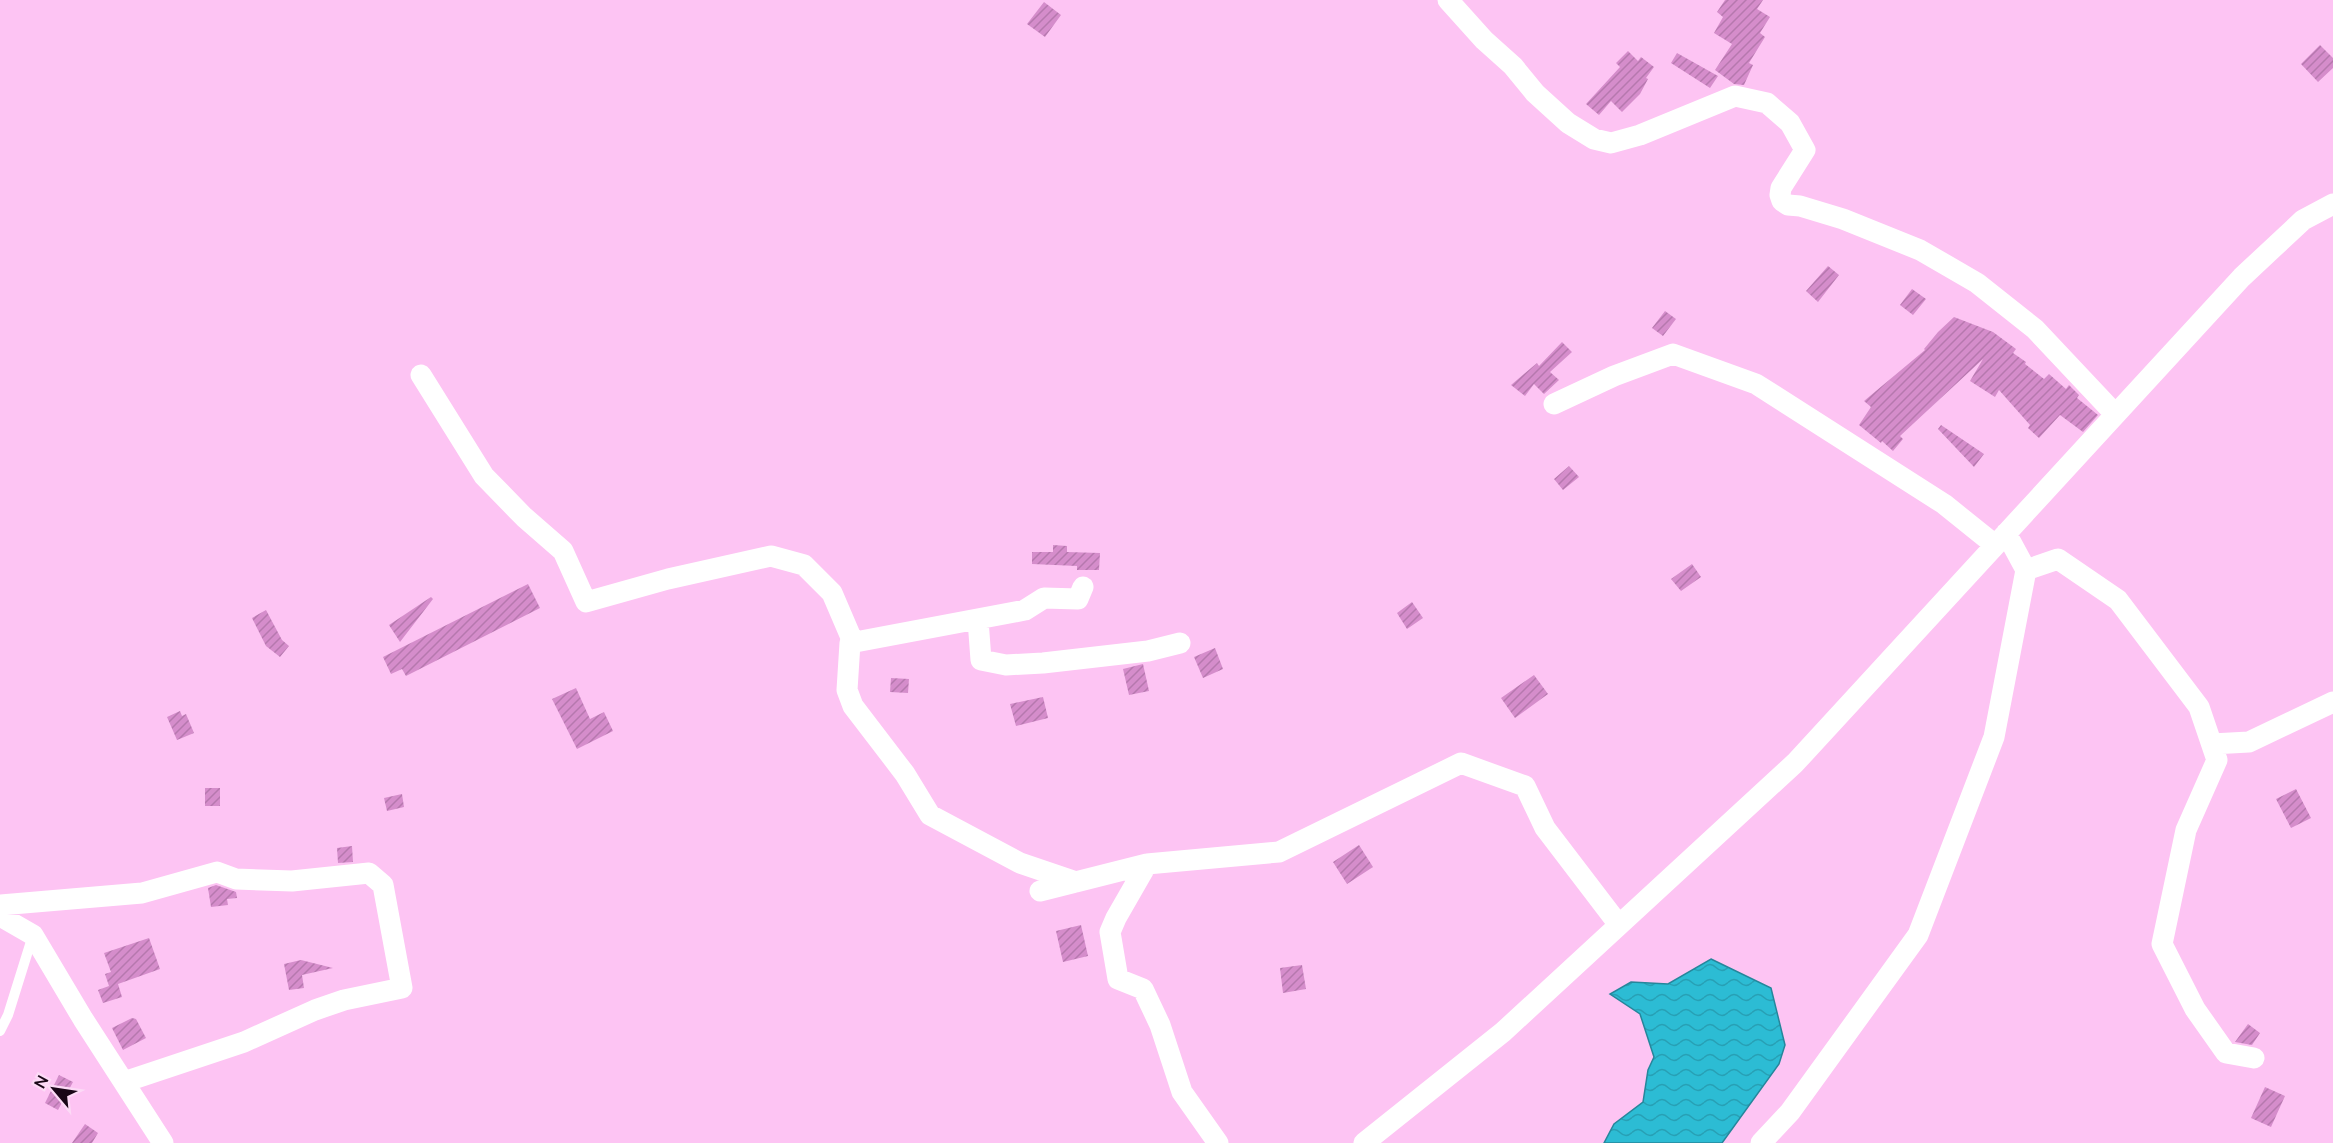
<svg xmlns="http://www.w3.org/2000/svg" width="2333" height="1143" font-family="'Nunito Sans',sans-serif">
<defs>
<pattern id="water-waves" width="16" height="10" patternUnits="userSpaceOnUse" patternTransform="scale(1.5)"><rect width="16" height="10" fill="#2cbcd4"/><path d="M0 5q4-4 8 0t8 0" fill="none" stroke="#27a0b5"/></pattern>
<pattern id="building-hatch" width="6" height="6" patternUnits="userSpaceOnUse" patternTransform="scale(1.5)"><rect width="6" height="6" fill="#d58dcb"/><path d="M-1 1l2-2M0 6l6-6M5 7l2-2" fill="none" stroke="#b678ae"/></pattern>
</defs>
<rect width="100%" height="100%" fill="#fdc4f3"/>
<path fill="url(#water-waves)" stroke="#26869b" stroke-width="1.5" d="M 1711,959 L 1771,988 L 1785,1045 L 1779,1064 L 1722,1143 L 1604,1143 L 1614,1124 L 1643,1102 L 1648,1070 L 1654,1057 L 1640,1014 L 1610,994 L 1631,982 L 1668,984 Z"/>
<path fill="url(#building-hatch)" d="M 1725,0 L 1763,0 L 1757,9 L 1770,17 L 1760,33 L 1765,37 L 1749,63 L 1753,65 L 1744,85 L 1734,84 L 1715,70 L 1732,44 L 1714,33 L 1723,17 L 1717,12 Z
M 1044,2 L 1061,15 L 1045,37 L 1027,24 Z
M 2320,45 L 2333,58 L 2333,68 L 2318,82 L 2301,64 Z
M 1628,51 L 1638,61 L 1641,57 L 1654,67 L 1646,78 L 1648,79 L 1640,94 L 1622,112 L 1611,101 L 1599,115 L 1586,104 L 1620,67 L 1616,63 Z
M 1677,53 L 1718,76 L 1710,88 L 1671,63 Z
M 1828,266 L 1839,275 L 1818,302 L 1806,291 Z
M 1912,289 L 1926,299 L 1913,315 L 1900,305 Z
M 1665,311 L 1676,319 L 1663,336 L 1652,328 Z
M 1954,317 L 1993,332 L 2016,349 L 2013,353 L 2026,362 L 2025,364 L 2044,379 L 2049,374 L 2066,389 L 2069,385 L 2079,395 L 2077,398 L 2098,415 L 2083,432 L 2060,415 L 2039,438 L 2028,428 L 2030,425 L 1999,390 L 1995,397 L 1970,381 L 1983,359 L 1900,436 L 1903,439 L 1893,451 L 1882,441 L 1881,443 L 1859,425 L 1871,407 L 1864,401 L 1925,350 L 1924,349 L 1938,332 Z
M 1562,342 L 1572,352 L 1550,372 L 1559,380 L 1544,394 L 1534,384 L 1525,396 L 1511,385 L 1537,363 L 1539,366 Z
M 1941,425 L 1984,454 L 1974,467 L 1938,429 Z
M 1569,466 L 1579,477 L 1563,490 L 1554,479 Z
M 1053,545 L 1067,546 L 1067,552 L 1100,553 L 1099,570 L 1077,570 L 1077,566 L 1032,564 L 1032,552 L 1053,552 Z
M 1692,564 L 1701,577 L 1681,591 L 1671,579 Z
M 528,584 L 540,608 L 406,676 L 402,669 L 391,674 L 383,657 Z
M 431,597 L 433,599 L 400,642 L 389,625 Z
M 1412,602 L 1423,618 L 1407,629 L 1397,613 Z
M 266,610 L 282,640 L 289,646 L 280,657 L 266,646 L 252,618 Z
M 1215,648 L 1223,669 L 1203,678 L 1194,657 Z
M 1143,664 L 1149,691 L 1129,695 L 1123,669 Z
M 1534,675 L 1548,694 L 1515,718 L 1501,698 Z
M 891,678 L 909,679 L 908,693 L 890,692 Z
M 576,688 L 590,719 L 604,712 L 613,731 L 577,749 L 552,699 Z
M 1043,697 L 1048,718 L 1016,726 L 1010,704 Z
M 180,711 L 182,716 L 186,714 L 194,733 L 177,740 L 167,717 Z
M 205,788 L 220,788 L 220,806 L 205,806 Z
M 2296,789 L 2311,818 L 2291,828 L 2276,799 Z
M 402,794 L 404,807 L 387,811 L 384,798 Z
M 1359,845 L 1373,867 L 1347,884 L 1333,862 Z
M 352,846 L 353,862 L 338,863 L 337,848 Z
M 216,885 L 236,892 L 237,898 L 227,899 L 228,905 L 211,907 L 208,888 Z
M 1081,925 L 1088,956 L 1063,962 L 1056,931 Z
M 149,938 L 160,969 L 118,984 L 122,997 L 103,1003 L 98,990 L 109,986 L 105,974 L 111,972 L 104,953 Z
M 301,960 L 333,968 L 302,975 L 304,988 L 289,990 L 284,964 Z
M 1302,965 L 1306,989 L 1283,993 L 1280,968 Z
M 132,1018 L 136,1019 L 146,1038 L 123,1050 L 112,1028 Z
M 2248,1024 L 2260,1033 L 2252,1045 L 2235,1042 Z
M 59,1075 L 73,1082 L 58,1110 L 45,1103 Z
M 2265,1087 L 2285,1096 L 2271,1127 L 2251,1118 Z
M 85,1124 L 98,1133 L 92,1143 L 72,1143 Z"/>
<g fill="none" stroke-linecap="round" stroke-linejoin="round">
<path stroke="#fff" stroke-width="10" d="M 0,1031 L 8,1015 L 33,935"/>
<path stroke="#fff" stroke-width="21" d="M 1448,0 L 1484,40 L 1513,66 L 1535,93 L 1568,123 L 1594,139 L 1611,143 L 1640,135 L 1735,96 L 1767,103 L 1790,123 L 1805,150 L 1781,188 L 1780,195 L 1782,201 L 1788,205 L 1800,206 L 1843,219 L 1920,250 L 1977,283 L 2035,329 L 2115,414
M 421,375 L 484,476 L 524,517 L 563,551 L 586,602 L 668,579 L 771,556 L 804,565 L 832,593 L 853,642
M 1554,404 L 1614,376 L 1673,354 L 1756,384 L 1944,504 L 1995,545
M 2026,570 L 2058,559 L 2118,600 L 2199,707 L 2217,760 L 2186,830 L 2162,944 L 2195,1009 L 2226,1053 L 2254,1058
M 978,620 L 981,660 L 1006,665 L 1043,663 L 1148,651 L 1180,643
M 2212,744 L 2249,742 L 2333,702
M 1147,864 L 1279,852 L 1461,763 L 1525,786 L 1545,828 L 1619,925
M 1076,882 L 1020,863 L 930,815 L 905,774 L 853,706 L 847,690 L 850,643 L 1025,610 L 1044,598 L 1078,599 L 1083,587
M 1040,891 L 1147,864 L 1116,918 L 1110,932 L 1118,979 L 1143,989 L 1160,1025 L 1182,1092 L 1218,1143
M 0,905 L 142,893 L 217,872 L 236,879 L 292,881 L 369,873 L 383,885 L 402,988 L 344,1000 L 315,1010 L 244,1042 L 124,1082
M 0,916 L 33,935 L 83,1019 L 163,1143
M 1364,1143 L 1503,1032 L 1795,763 L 2242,277 L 2303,220 L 2333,204
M 1761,1143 L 1790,1112 L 1918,935 L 1994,737 L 2026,570 L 2006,533"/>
</g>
<g transform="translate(54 1089) rotate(299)" stroke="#fcdaf6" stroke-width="4.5" paint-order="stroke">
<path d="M0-4.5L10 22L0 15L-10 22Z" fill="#190717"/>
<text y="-9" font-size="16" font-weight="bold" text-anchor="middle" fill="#190717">N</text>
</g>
</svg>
